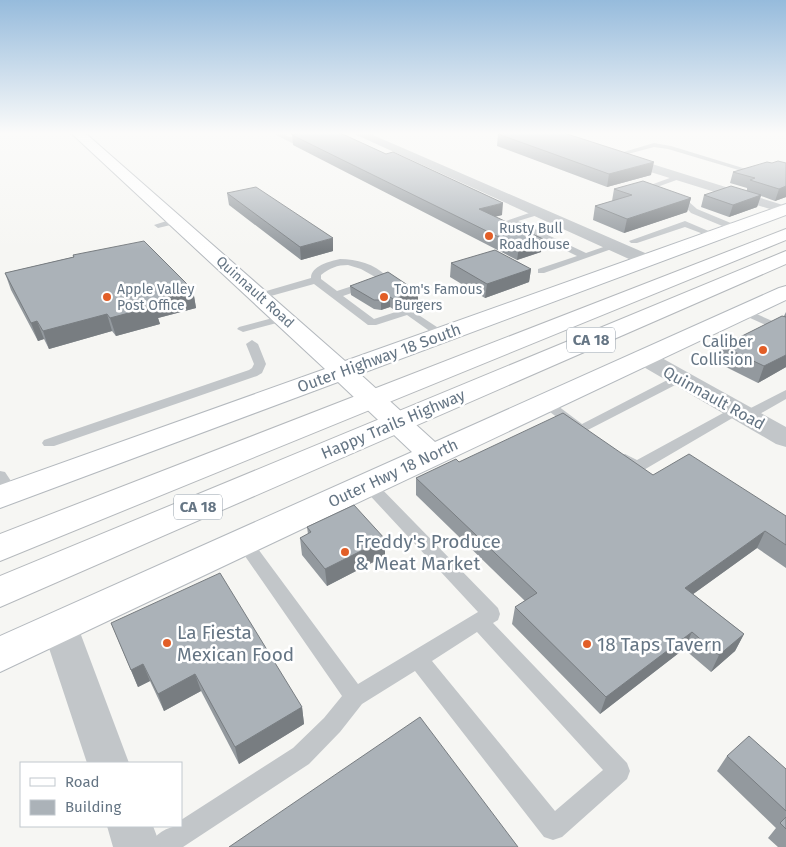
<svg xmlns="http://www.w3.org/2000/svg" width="786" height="847" font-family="'Fira Sans',sans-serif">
<rect width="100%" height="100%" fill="#f6f6f3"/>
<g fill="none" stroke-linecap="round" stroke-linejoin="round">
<defs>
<path id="secondary" d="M 70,132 L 84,132 L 345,361 L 786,204 L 786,215 L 360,374 L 435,442 L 779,288 L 786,286 L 786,300 L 0,672 L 0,636 L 412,452 L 338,382 L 0,508 L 0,485 L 325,369 Z"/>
<path id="primary" d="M 786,229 L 786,240 L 0,561 L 0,534 Z
M 786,251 L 786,264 L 0,607 L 0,576 Z"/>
</defs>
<use href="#secondary" stroke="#b4b9be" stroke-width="2"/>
<use href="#primary" stroke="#b5b9bd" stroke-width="2"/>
<path fill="#c2c6c9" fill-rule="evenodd" d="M 283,132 L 294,132 L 285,135 C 300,142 320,132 337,132 L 292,143 L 276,135 Z
M 654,143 L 671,146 L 756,172 L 752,174 L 668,149 L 654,147 L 613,158 L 610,156 Z
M 678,175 L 685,177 L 657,187 L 681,195 L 697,209 L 738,226 L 738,230 L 732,230 L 691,213 L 683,204 L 675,199 L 645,187 Z
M 538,210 L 542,212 L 541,214 L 518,221 L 586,253 L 615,243 L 620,246 L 544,273 L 538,273 L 538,269 L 577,256 L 506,221 Z
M 176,218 L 179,219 L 179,223 L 158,228 L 154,225 Z
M 685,221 L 718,235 L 714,238 L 685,227 L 637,243 L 631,243 L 629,241 Z
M 340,259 C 356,259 375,264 386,276 L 386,281 L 343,296 L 374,319 L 408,308 L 446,333 L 448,335 L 446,337 L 438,337 L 407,315 L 376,325 L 368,325 L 314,284 L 260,299 L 255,296 L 256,294 L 311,278 C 311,266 330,261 340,259 ZM 348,265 L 361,269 L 377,278 L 337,291 L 321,279 L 321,275 C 330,268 337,265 348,265 Z
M 743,308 L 786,327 L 786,334 L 739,313 L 738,311 L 739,309 Z
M 284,315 L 290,318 L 288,320 L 243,332 L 237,329 L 239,327 Z
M 252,340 L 258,344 L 266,364 L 262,373 L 257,376 L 54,446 L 44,446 L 42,443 L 44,440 L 249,370 L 252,368 L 254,364 L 246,344 Z
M 679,374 L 683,375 L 685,378 L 683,381 L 582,433 L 577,432 L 576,428 L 570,427 L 538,403 L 540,400 L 550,400 L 582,424 Z
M 786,390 L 786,399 L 751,419 L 741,419 L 739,416 L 741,413 Z
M 736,406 L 743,410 L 741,413 L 642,471 L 632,471 L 618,459 L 620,456 L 625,454 L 637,460 Z
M 0,471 L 5,472 L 19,493 L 16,497 L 11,498 L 6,497 L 0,488 Z
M 368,479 L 373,480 L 498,608 L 500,614 L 498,620 L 493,623 L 627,763 L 630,771 L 627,779 L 562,837 L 553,840 L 544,837 L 415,671 L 362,704 L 340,732 L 309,764 L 183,847 L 149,847 C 154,834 167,826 181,826 L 181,820 L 293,748 L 324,718 L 342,696 L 238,546 L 236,542 L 238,538 L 244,536 L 250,538 L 358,684 L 478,612 L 363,488 L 360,484 L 363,480 ZM 477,632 L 603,770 L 555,811 L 432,661 Z"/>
<path fill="#c2c6c9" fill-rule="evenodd" d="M 350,132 L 366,132 L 652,256 L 655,260 L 652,264 L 646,265 L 640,264 Z
M 620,154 L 786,206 L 786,214 L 615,161 L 613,158 L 615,155 Z
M 643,350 L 651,352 L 786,427 L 786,447 L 776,444 L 635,362 L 632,357 L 635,352 Z
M 60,612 L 73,616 L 78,627 L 129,763 L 87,763 L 42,627 L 47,616 Z
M 107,826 L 153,826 L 161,847 L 113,847 Z"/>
<use href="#secondary" fill="#fff" fill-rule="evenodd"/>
<use href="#primary" fill="#fff" fill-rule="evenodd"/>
</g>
<path fill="#93999e" d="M 291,132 L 338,132 L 502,215 L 494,217 L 541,252 L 517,260 L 293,145 L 292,135 L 291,135 Z
M 498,134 L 651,175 L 607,187 L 497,146 Z
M 772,163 L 786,163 L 786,197 L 775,201 L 761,196 L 757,207 L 729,217 L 701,207 L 704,195 L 747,191 L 747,188 L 730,183 L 733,172 Z
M 614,189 L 691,198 L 687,212 L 624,233 L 593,220 L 595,206 L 612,201 Z
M 227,193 L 333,251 L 301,260 L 229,205 Z
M 73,255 L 193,290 L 196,308 L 158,318 L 160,324 L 116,336 L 112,331 L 49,349 L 44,339 L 38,341 L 11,290 L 5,273 L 73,257 Z
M 451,263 L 531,269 L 529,282 L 485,298 L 450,277 Z
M 350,286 L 418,301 L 393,309 L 390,307 L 381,310 L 374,309 L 351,295 Z
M 786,312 L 786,367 L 758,383 L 716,362 L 722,346 L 784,316 Z
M 459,462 L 653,475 L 786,516 L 786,568 L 757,548 L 693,594 L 744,634 L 735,651 L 711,672 L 684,649 L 600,714 L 512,624 L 515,607 L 525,601 L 416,495 L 416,478 Z
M 307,527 L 385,539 L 385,556 L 327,586 L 302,555 L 300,538 L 308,534 Z
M 111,623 L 302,707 L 304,724 L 239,764 L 201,691 L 164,711 L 150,681 L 138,687 Z
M 727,756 L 786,769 L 786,847 L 778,847 L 768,838 L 776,828 L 717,771 Z"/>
<path fill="#787d81" d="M 654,162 L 651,175 L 607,187 L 609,174 Z
M 786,186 L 786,197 L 775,201 L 779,189 Z
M 761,195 L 757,207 L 729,217 L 733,205 Z
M 691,198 L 687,212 L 624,233 L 627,219 Z
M 503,203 L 502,215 L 478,221 L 479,209 Z
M 333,238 L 333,251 L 301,260 L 300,247 Z
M 543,239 L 541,252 L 517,260 L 519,247 Z
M 531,269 L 529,282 L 485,298 L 487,284 Z
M 193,290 L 196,308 L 158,318 L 160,324 L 116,336 L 110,318 L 151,302 Z
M 418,292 L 418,301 L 393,309 L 393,299 Z
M 390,297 L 390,307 L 381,310 L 381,300 Z
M 107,314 L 112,331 L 49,349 L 43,331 Z
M 37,321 L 44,339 L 38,341 L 31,323 Z
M 786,355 L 786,367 L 758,383 L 764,366 Z
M 765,531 L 757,548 L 678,605 L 685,588 Z
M 385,539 L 385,556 L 327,586 L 325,569 Z
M 692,632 L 684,649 L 600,714 L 606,697 Z
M 744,634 L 735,651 L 711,672 L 719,655 Z
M 143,664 L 150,681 L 138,687 L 131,670 Z
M 195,674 L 201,691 L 164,711 L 158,694 Z
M 302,707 L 304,724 L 239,764 L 235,747 Z"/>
<path fill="#abb2b8" stroke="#787d81" d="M 304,132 L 338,132 L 386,154 L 393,152 L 503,203 L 479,209 L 543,239 L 519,247 L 292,135 Z
M 507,132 L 561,132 L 654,162 L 609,174 L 498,134 Z
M 778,161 L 786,163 L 786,186 L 779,189 L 750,180 L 755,178 L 733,172 L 767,162 L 772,163 Z
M 643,181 L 691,198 L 627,219 L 595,206 L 632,195 L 614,189 Z
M 731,186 L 761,195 L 733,205 L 704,195 Z
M 256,187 L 333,238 L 300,247 L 227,193 Z
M 144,241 L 193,290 L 151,302 L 155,306 L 110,318 L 107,314 L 43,331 L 37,321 L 31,323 L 5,273 L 74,257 L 73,255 Z
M 495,250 L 531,269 L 487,284 L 451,263 Z
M 388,272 L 418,292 L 393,299 L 390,297 L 381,300 L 374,300 L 350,286 Z
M 782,316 L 786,317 L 786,355 L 764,366 L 722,346 Z
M 563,413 L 653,475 L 689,454 L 786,516 L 786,545 L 765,531 L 685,588 L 744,634 L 719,655 L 692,632 L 606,697 L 515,607 L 537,593 L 416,478 L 456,459 L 459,462 Z
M 354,505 L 385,539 L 325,569 L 300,538 L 311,532 L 307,527 Z
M 220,573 L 302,707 L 235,747 L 195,674 L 158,694 L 143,664 L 131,670 L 111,623 Z
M 420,717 L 518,847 L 229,847 Z
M 749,736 L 786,769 L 786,811 L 727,756 Z
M 786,817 L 786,829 L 780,823 Z"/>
<linearGradient id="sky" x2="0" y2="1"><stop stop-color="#96bbdc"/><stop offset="0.53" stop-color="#fbfbfa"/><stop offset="1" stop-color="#fbfbfa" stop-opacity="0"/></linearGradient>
<rect width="786" height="251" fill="url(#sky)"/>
<g fill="#e25e27" stroke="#fff" stroke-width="2">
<circle cx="489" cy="236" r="5"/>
<circle cx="107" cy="297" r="5"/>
<circle cx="384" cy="297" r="5"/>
<circle cx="763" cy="350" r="5"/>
<circle cx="345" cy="552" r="5"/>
<circle cx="167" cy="643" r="5"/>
<circle cx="587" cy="644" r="5"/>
</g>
<g text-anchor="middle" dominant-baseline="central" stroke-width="5" stroke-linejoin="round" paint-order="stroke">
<g font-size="14" fill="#657584" stroke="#fff" text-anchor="start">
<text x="499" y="228">Rusty Bull<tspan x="499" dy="16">Roadhouse</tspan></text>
<text x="117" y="289">Apple Valley<tspan x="117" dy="16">Post Office</tspan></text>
<text x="394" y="289">Tom's Famous<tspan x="394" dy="16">Burgers</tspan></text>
</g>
<g font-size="14" fill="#657584" stroke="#fff">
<text transform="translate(255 292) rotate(42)">Quinnault Road</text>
</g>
<g fill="#fff" stroke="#939ea9" stroke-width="1">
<rect x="567" y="327.5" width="48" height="25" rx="4"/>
<rect x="174" y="494.5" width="48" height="25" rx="4"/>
</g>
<g font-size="15" font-weight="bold" fill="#657584">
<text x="591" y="340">CA 18</text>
<text x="198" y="507">CA 18</text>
</g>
<g font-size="16" fill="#657584" stroke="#fff" text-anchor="end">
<text x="753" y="341">Caliber<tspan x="753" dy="18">Collision</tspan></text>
</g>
<g font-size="16" fill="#657584" stroke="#fff">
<text transform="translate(379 358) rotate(-20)">Outer Highway 18 South</text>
<text transform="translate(714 398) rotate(29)">Quinnault Road</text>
<text transform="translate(393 424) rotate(-23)">Happy Trails Highway</text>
<text transform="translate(393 473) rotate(-25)">Outer Hwy 18 North</text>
</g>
<g font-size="19" fill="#657584" stroke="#fff" text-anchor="start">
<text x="355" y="541">Freddy's Produce<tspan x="355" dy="22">&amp; Meat Market</tspan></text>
<text x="177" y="632">La Fiesta<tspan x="177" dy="22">Mexican Food</tspan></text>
<text x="597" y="644">18 Taps Tavern</text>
</g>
</g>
<rect x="20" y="762" width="162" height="65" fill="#ffffff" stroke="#c1c8ce"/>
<rect x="30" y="778" width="25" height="8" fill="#ffffff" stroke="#c1c8ce"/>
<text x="65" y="787" font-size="15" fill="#657584">Road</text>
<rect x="30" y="800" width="25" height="15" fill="#abb2b8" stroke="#c1c8ce"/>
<text x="65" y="812" font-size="15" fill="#657584">Building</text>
</svg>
